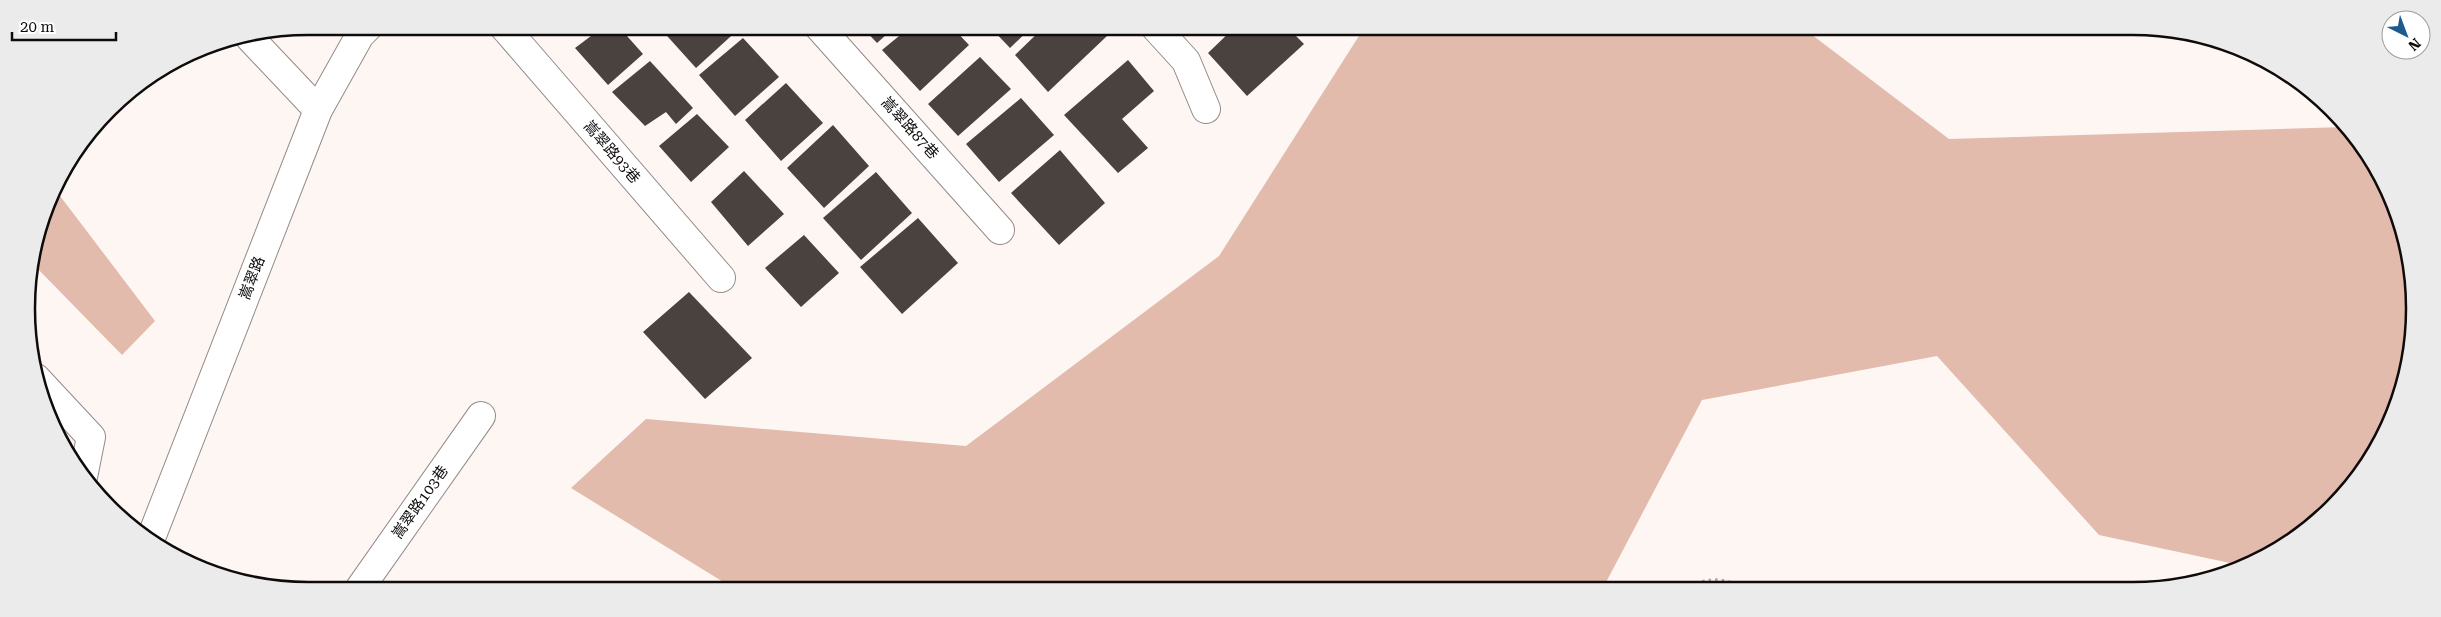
<svg xmlns="http://www.w3.org/2000/svg" width="2441" height="617" font-family="'Roboto Serif','Noto Sans TC',serif">
<rect width="100%" height="100%" fill="#fef6f3"/>
<path fill="#e2bbad" d="M 1364,28 L 1803,28 L 1949,139 L 2345,127 L 2357,137 L 2405,236 L 2412,346 L 2386,434 L 2332,508 L 2257,562 L 2244,566 L 2099,535 L 1937,356 L 1702,400 L 1603,588 L 733,588 L 571,488 L 646,419 L 966,446 L 1219,256 Z
M 54,188 L 155,321 L 122,355 L 34,265 Z"/>
<path fill="#4a423f" d="M 603,27 L 619,27 L 643,54 L 608,85 L 575,48 Z
M 659,27 L 741,27 L 696,68 Z
M 862,27 L 895,27 L 877,43 Z
M 910,27 L 952,27 L 969,45 L 920,91 L 882,50 Z
M 990,27 L 1032,27 L 1010,48 Z
M 1044,27 L 1099,27 L 1107,36 L 1048,92 L 1015,55 Z
M 1235,27 L 1288,28 L 1304,44 L 1247,96 L 1208,53 Z
M 743,38 L 779,77 L 735,116 L 699,75 Z
M 980,57 L 1011,89 L 958,136 L 928,104 Z
M 1128,60 L 1154,91 L 1122,119 L 1148,148 L 1118,173 L 1064,115 Z
M 650,61 L 693,108 L 676,124 L 666,112 L 645,126 L 612,92 Z
M 786,83 L 823,123 L 781,161 L 745,120 Z
M 1021,98 L 1054,135 L 999,182 L 966,144 Z
M 697,114 L 729,147 L 691,182 L 659,146 Z
M 833,125 L 869,166 L 824,208 L 787,168 Z
M 1060,150 L 1105,203 L 1059,245 L 1011,193 Z
M 744,171 L 784,214 L 748,246 L 711,202 Z
M 876,172 L 912,213 L 861,260 L 823,218 Z
M 918,218 L 958,263 L 902,314 L 860,267 Z
M 804,235 L 839,273 L 801,307 L 765,268 Z
M 689,292 L 752,358 L 705,399 L 643,332 Z"/>
<g fill="none" stroke-linecap="round" stroke-linejoin="round">
<defs>
<path id="minor" d="M 504,27 L 721,278
M 819,27 L 1000,230
M 1155,27 L 1186,61 L 1206,109
M 250,38 L 318,110
M 36,378 L 91,437 L 83,477
M 151,538 L 318,110 L 360,35 L 369,26
M 360,588 L 481,416"/>
</defs>
<use href="#minor" stroke="#948b88" stroke-width="30"/>
<path stroke="#ada6a4" stroke-width="3" stroke-dasharray="2.5 4" stroke-linecap="butt" d="M 1691,588 C 1706,576 1726,578 1742,588"/>
<use href="#minor" stroke="#fff" stroke-width="28"/>
</g>
<g text-anchor="middle" dominant-baseline="central" stroke-width="5" stroke-linejoin="round" paint-order="stroke">
<g font-size="15" fill="#0e0b0a" stroke="#fff">
<text transform="translate(910 128) rotate(48)">嵩翠路87巷</text>
<text transform="translate(612 152) rotate(49)">嵩翠路93巷</text>
<text transform="translate(252 278) rotate(-69)">嵩翠路</text>
<text transform="translate(420 502) rotate(-55)">嵩翠路103巷</text>
</g>
</g>
<path d="M0 0H2441V617H0ZM308 35H2133A273 273 0 0 1 2406 308V309A273 273 0 0 1 2133 582H308A273 273 0 0 1 35 309V308A273 273 0 0 1 308 35Z" fill="#ecebeb" fill-rule="evenodd"/>
<path fill="none" stroke="#0e0b0a" stroke-width="2.5" d="M308 35H2133A273 273 0 0 1 2406 308V309A273 273 0 0 1 2133 582H308A273 273 0 0 1 35 309V308A273 273 0 0 1 308 35Z"/>
<g transform="translate(2406 35) rotate(138)"><circle r="24" fill="#ffffff" stroke="#9f9d9d"/>
<path d="M0-4L9 19L0 12L-9 19Z" fill="#1e5990"/>
<text y="-8" font-size="14" font-weight="bold" text-anchor="middle" fill="#0e0b0a">N</text>
</g>
<path d="M12 32v8h104v-8" fill="none" stroke="#0e0b0a" stroke-width="2.5"/>
<text x="20" y="32" font-size="15" fill="#0e0b0a" stroke="#ffffff" stroke-width="4" paint-order="stroke">20 m</text>
</svg>
